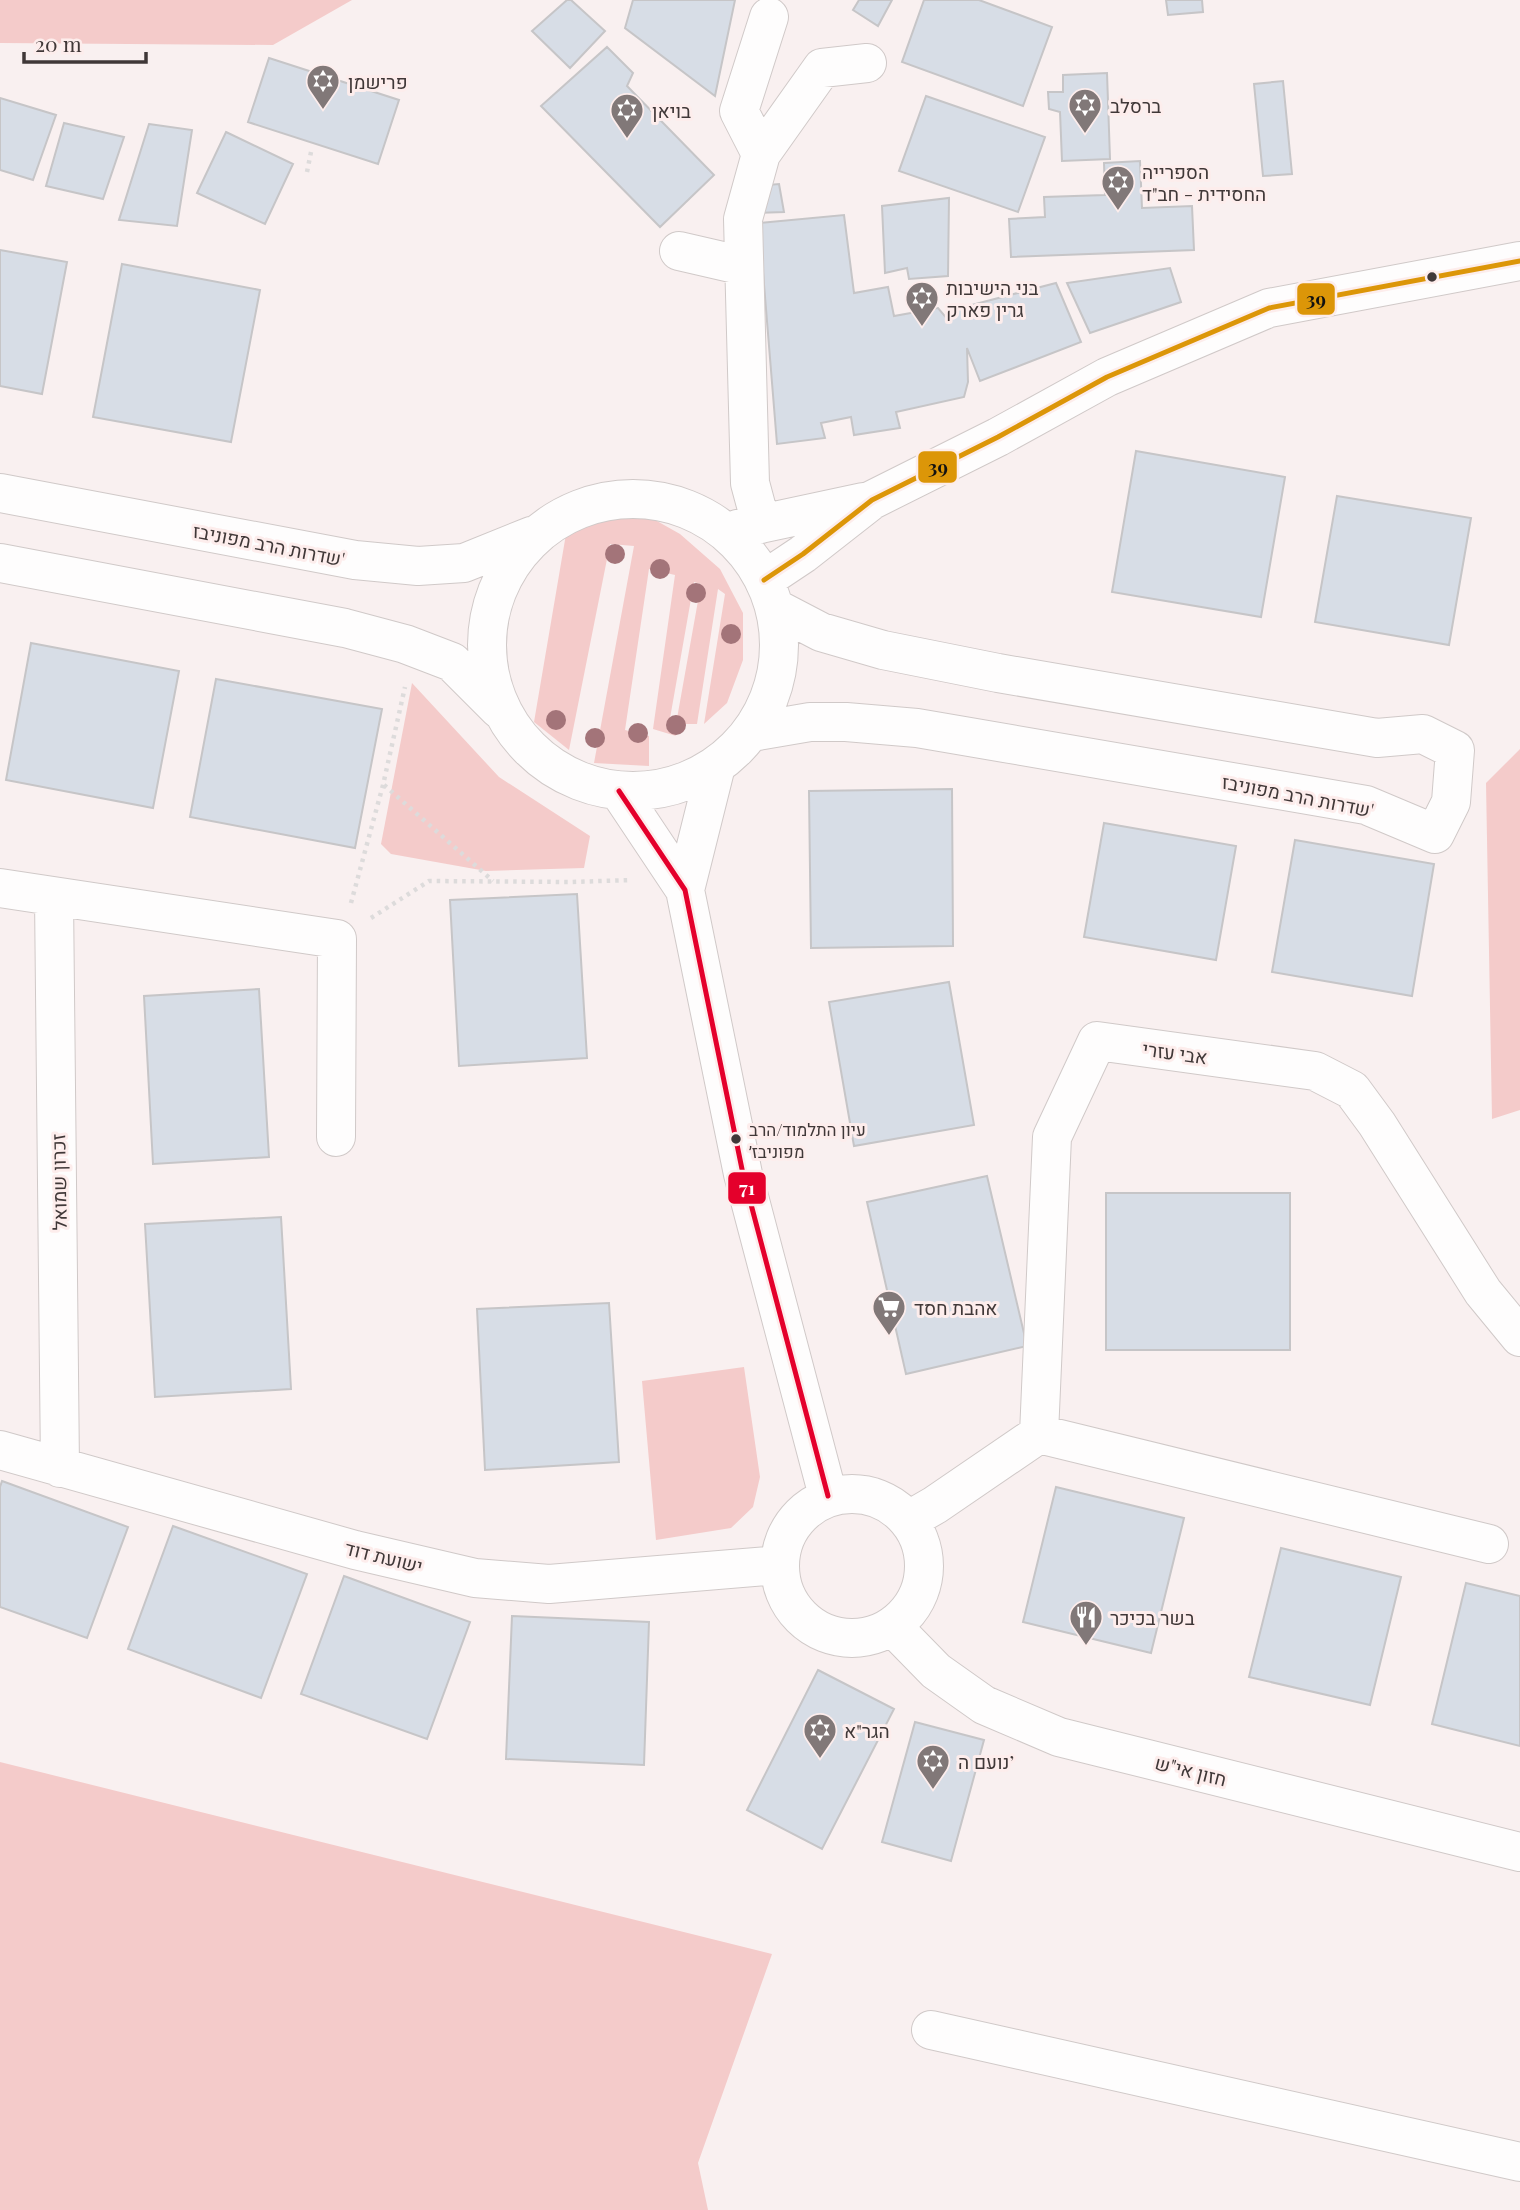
<svg xmlns="http://www.w3.org/2000/svg" width="1520" height="2210" font-family="'Playfair Display',Heebo,serif">
<rect width="100%" height="100%" fill="#f9f0f0"/>
<path fill="#f4cbca" d="M 0,0 L 352,0 L 273,45 L 0,43 Z
M 648,516 L 680,534 L 720,569 L 743,613 L 743,660 L 727,703 L 704,724 L 725,594 L 718,589 L 697,724 L 676,724 L 701,584 L 694,582 L 669,724 L 676,736 L 653,729 L 675,575 L 649,569 L 625,730 L 649,736 L 649,766 L 594,763 L 634,546 L 610,544 L 569,750 L 534,722 L 566,534 L 610,517 Z
M 412,683 L 499,777 L 590,836 L 584,868 L 486,871 L 391,854 L 381,844 Z
M 1520,749 L 1520,1110 L 1492,1119 L 1486,783 Z
M 744,1367 L 760,1477 L 753,1507 L 731,1528 L 656,1540 L 642,1381 Z
M 0,1762 L 772,1954 L 698,2163 L 708,2210 L 0,2210 Z"/>
<path fill="#d7dde6" stroke="#c6c5c7" stroke-width="2" d="M 567,0 L 571,0 L 605,31 L 570,68 L 532,31 Z
M 633,0 L 735,0 L 715,96 L 625,28 Z
M 859,0 L 892,0 L 878,26 L 853,10 Z
M 924,0 L 979,0 L 1052,27 L 1023,106 L 902,62 Z
M 1166,0 L 1202,0 L 1203,12 L 1168,15 Z
M 607,47 L 633,73 L 627,86 L 714,175 L 660,227 L 541,106 Z
M 269,58 L 399,100 L 378,164 L 248,122 Z
M 1107,73 L 1110,159 L 1062,161 L 1060,112 L 1049,109 L 1048,92 L 1063,92 L 1063,75 Z
M 1283,81 L 1292,174 L 1263,176 L 1254,84 Z
M 926,96 L 1045,137 L 1018,212 L 899,171 Z
M 0,98 L 56,115 L 33,180 L 0,170 Z
M 64,123 L 124,137 L 103,199 L 46,186 Z
M 149,124 L 192,130 L 177,226 L 119,220 Z
M 226,132 L 293,164 L 265,224 L 197,193 Z
M 1140,161 L 1142,208 L 1192,206 L 1194,250 L 1011,257 L 1009,219 L 1045,217 L 1044,197 L 1105,195 L 1104,163 Z
M 779,184 L 784,212 L 758,213 L 757,186 Z
M 949,198 L 948,276 L 909,279 L 907,268 L 885,273 L 882,206 Z
M 844,215 L 854,293 L 888,287 L 894,316 L 938,308 L 949,321 L 956,309 L 1056,283 L 1081,342 L 980,381 L 967,348 L 968,382 L 964,397 L 896,412 L 900,428 L 854,435 L 851,417 L 821,423 L 825,438 L 777,444 L 759,223 Z
M 0,250 L 67,262 L 42,394 L 0,386 Z
M 122,264 L 260,290 L 231,442 L 93,417 Z
M 1170,268 L 1181,302 L 1090,333 L 1067,283 Z
M 1136,451 L 1285,477 L 1261,617 L 1112,592 Z
M 1337,496 L 1471,518 L 1449,645 L 1315,622 Z
M 31,643 L 179,671 L 153,808 L 6,780 Z
M 216,679 L 382,709 L 355,848 L 190,817 Z
M 952,789 L 953,946 L 811,948 L 809,791 Z
M 1104,823 L 1236,846 L 1216,960 L 1084,937 Z
M 1295,840 L 1434,864 L 1412,996 L 1272,972 Z
M 577,894 L 587,1058 L 459,1066 L 450,900 Z
M 949,982 L 974,1125 L 854,1146 L 829,1002 Z
M 259,989 L 269,1157 L 153,1164 L 144,996 Z
M 987,1176 L 1027,1346 L 906,1374 L 867,1202 Z
M 1106,1193 L 1290,1193 L 1290,1350 L 1106,1350 Z
M 281,1217 L 291,1389 L 155,1397 L 145,1224 Z
M 609,1303 L 619,1462 L 485,1470 L 477,1309 Z
M 2,1481 L 128,1527 L 87,1638 L 0,1607 L 0,1487 Z
M 1056,1487 L 1184,1518 L 1151,1653 L 1023,1622 Z
M 173,1526 L 307,1574 L 261,1698 L 128,1649 Z
M 1281,1548 L 1401,1577 L 1370,1705 L 1249,1677 Z
M 344,1576 L 470,1622 L 427,1739 L 301,1694 Z
M 1466,1583 L 1520,1596 L 1520,1746 L 1432,1724 Z
M 512,1616 L 649,1622 L 644,1765 L 506,1759 Z
M 818,1670 L 894,1709 L 822,1849 L 747,1810 Z
M 915,1722 L 984,1740 L 951,1861 L 882,1842 Z"/>
<g fill="none" stroke-linecap="round" stroke-linejoin="round">
<defs>
<path id="minor" d="M 761,154 L 739,111 L 769,17
M 679,251 L 744,266
M 0,493 L 355,560 L 418,566 L 464,563 L 531,536
M487 645a146 146 0 1 1 292 0a146 146 0 1 1-292 0Z
M 761,524 L 750,483 L 743,219 L 761,154 L 822,68 L 867,63
M 737,529 L 863,502
M 0,563 L 345,628 L 405,644 L 452,662 L 499,709
M 764,580 L 803,554 L 872,500 L 998,437 L 1107,377 L 1269,308 L 1520,261
M 752,732 L 810,722 L 846,722 L 917,728 L 1366,805 L 1435,834 L 1451,802 L 1455,750 L 1423,734 L 1377,738 L 998,673 L 883,650 L 821,632 L 775,608
M 619,791 L 685,890 L 743,1174 L 828,1496
M 0,888 L 337,939 L 336,1137
M 685,890 L 716,766
M 54,897 L 60,1468
M 1039,1434 L 1052,1137 L 1097,1041 L 1315,1071 L 1352,1090 L 1377,1124 L 1483,1292 L 1520,1337
M 0,1450 L 355,1550 L 475,1578 L 549,1584 L 779,1565
M780 1566a72 72 0 1 1 144 0a72 72 0 1 1-144 0Z
M 909,1520 L 935,1505 L 1039,1434 L 1489,1544
M 892,1626 L 936,1671 L 984,1705 L 1059,1737 L 1520,1852
M 931,2030 L 1520,2162"/>
</defs>
<use href="#minor" stroke="#d0c9c8" stroke-width="40"/>
<path stroke="#dddbdb" stroke-width="4.5" stroke-dasharray="3.5 5" stroke-linecap="butt" d="M 307,172 L 311,152
M 384,785 L 493,881
M 351,903 L 383,785 L 405,687
M 371,918 L 429,881 L 572,882 L 631,880"/>
<use href="#minor" stroke="#fefdfd" stroke-width="38"/>
<defs>
<path id="bus-1" d="M 619,791 L 685,890 L 743,1174 L 828,1496"/>
<path id="bus-2" d="M 764,580 L 803,554 L 872,500 L 998,437 L 1107,377 L 1269,308 L 1520,261"/>
</defs>
<use href="#bus-1" stroke="#fdedec" stroke-width="10"/>
<use href="#bus-2" stroke="#fdedec" stroke-width="10"/>
<use href="#bus-1" stroke="#e4002b" stroke-width="5"/>
<use href="#bus-2" stroke="#dc9608" stroke-width="5"/>
</g>
<g fill="#a37479">
<circle cx="615" cy="554" r="10"/>
<circle cx="660" cy="569" r="10"/>
<circle cx="696" cy="593" r="10"/>
<circle cx="731" cy="634" r="10"/>
<circle cx="556" cy="720" r="10"/>
<circle cx="676" cy="725" r="10"/>
<circle cx="638" cy="733" r="10"/>
<circle cx="595" cy="738" r="10"/>
</g>
<defs>
<symbol id="synagogue-pin" viewBox="-11 -11 22 30"><path d="M0 17L-7.5 6A9.5 9.5 0 1 1 7.5 6Z" fill="#817878" stroke="#fdedec"/><path d="M0-6.5L5.6 3.2H-5.6ZM0 6.5L5.6-3.2H-5.6Z" fill="#fff"/></symbol>
<symbol id="supermarket-pin" viewBox="-11 -11 22 30"><path d="M0 17L-7.5 6A9.5 9.5 0 1 1 7.5 6Z" fill="#817878" stroke="#fdedec"/><path d="M-6-5.5h2.5l.6 2H6L4.5 2H-2.5L-4.4-4H-6ZM-1.5 3.2a1.3 1.3 0 1 0 .1 0ZM3 3.2a1.3 1.3 0 1 0 .1 0Z" fill="#fff"/></symbol>
<symbol id="restaurant-pin" viewBox="-11 -11 22 30"><path d="M0 17L-7.5 6A9.5 9.5 0 1 1 7.5 6Z" fill="#817878" stroke="#fdedec"/><path d="M-5-6h1v4h1v-4h1v4h1v-4h1v5L-1.5 .5V6h-2V.5L-5-1ZM5-6V6H3V1.5H1.5Q1.5-4 5-6Z" fill="#fff"/></symbol>
</defs>
<g fill-rule="evenodd">
<use href="#synagogue-pin" x="304" y="62" width="38" height="52"/>
<use href="#synagogue-pin" x="1066" y="86" width="38" height="52"/>
<use href="#synagogue-pin" x="608" y="91" width="38" height="52"/>
<use href="#synagogue-pin" x="1099" y="163" width="38" height="52"/>
<use href="#synagogue-pin" x="903" y="279" width="38" height="52"/>
<use href="#supermarket-pin" x="870" y="1288" width="38" height="52"/>
<use href="#restaurant-pin" x="1067" y="1598" width="38" height="52"/>
<use href="#synagogue-pin" x="801" y="1711" width="38" height="52"/>
<use href="#synagogue-pin" x="914" y="1742" width="38" height="52"/>
</g>
<g fill="#403838" stroke="#fdedec" stroke-width="2.5">
<circle cx="1432" cy="277" r="6"/>
<circle cx="736" cy="1139" r="6"/>
</g>
<g text-anchor="middle" dominant-baseline="central" stroke-width="6" stroke-linejoin="round" paint-order="stroke">
<g font-size="17" fill="#403838" stroke="#fdedec" text-anchor="start">
<text x="749" y="1129">עיון התלמוד/הרב<tspan x="749" dy="22">מפוניבז׳</tspan></text>
</g>
<g font-size="19" fill="#403838" stroke="#fdedec" text-anchor="start">
<text x="348" y="81">פרישמן</text>
<text x="1110" y="105">ברסלב</text>
<text x="652" y="110">בויאן</text>
<text x="1142" y="171">הספרייה<tspan x="1142" dy="22">החסידית - חב"ד</tspan></text>
<text x="946" y="287">בני הישיבות<tspan x="946" dy="22">גרין פארק</tspan></text>
<text x="914" y="1307">אהבת חסד</text>
<text x="1110" y="1617">בשר בכיכר</text>
<text x="844" y="1730">הגר"א</text>
<text x="958" y="1761">נועם ה’</text>
</g>
<g font-size="19" fill="#403838" stroke="#fdedec">
<text transform="translate(269 544) rotate(11)">שדרות הרב מפוניבז'</text>
<text transform="translate(1298 795) rotate(11)">שדרות הרב מפוניבז'</text>
<text transform="translate(1175 1052) rotate(8)">אבי עזרי</text>
<text transform="translate(58 1182) rotate(-91)">זכרון שמואל</text>
<text transform="translate(384 1556) rotate(14)">ישועת דוד</text>
<text transform="translate(1191 1770) rotate(14)">חזון אי"ש</text>
</g>
</g>
<g stroke="#fdedec" stroke-width="2.5">
<rect x="1296" y="282" width="40" height="34" rx="7" fill="#dc9608"/>
<rect x="917" y="450" width="41" height="34" rx="7" fill="#dc9608"/>
<rect x="727" y="1171" width="40" height="34" rx="7" fill="#e4002b"/>
</g>
<g font-size="19" text-anchor="middle" font-weight="bold" fill="#fff">
<text x="747" y="1195">71</text>
</g>
<g font-size="19" text-anchor="middle" font-weight="bold" fill="#111">
<text x="1316" y="306">39</text>
<text x="938" y="474">39</text>
</g>
<path d="M24 52v10h122v-10" fill="none" stroke="#403838" stroke-width="3.5"/>
<text x="35" y="52" font-size="21" fill="#403838" stroke="#fdedec" stroke-width="5" paint-order="stroke">20 m</text>
</svg>
